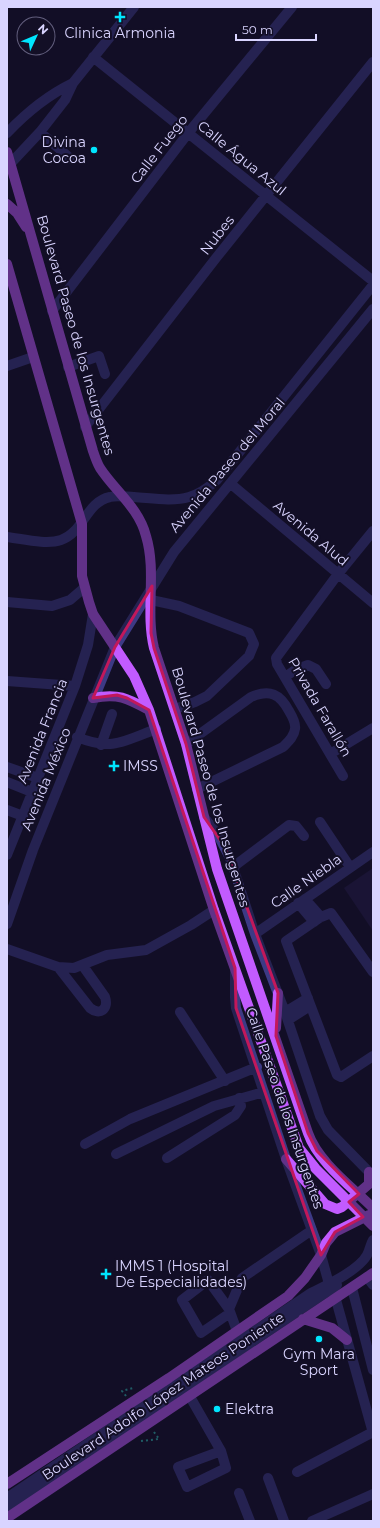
<svg xmlns="http://www.w3.org/2000/svg" width="380" height="1528" font-family="Montserrat,sans-serif">
<rect width="100%" height="100%" fill="#130f26"/>
<path fill="#241b47" d="M 373,868 L 373,931 L 344,888 Z"/>
<g fill="none" stroke-linecap="round" stroke-linejoin="round">
<path stroke="#2fb8b0" stroke-width="2" stroke-dasharray="2 3" stroke-linecap="butt" d="M 126,1396 L 122,1391 L 133,1388
M 154,1432 L 159,1439
M 141,1441 L 159,1439"/>
<path stroke="#3d3a85" stroke-width="10" d="M 93,57 L 373,281
M 40,132 L 71,159
M 7,133 C 27,112 48,95 73,83
M 11,163 L 40,132 L 65,100 L 73,83 L 134,7
M 52,311 L 189,132 L 292,7
M 7,366 L 33,357
M 68,367 L 99,356 L 105,374
M 85,427 L 216,258 L 373,62
M 231,484 L 373,603
M 7,537 C 23,539 46,545 61,540 C 84,532 86,502 110,497 C 117,495 127,497 134,497 C 151,498 172,502 189,497 C 200,494 209,487 217,480 L 373,285
M 151,600 L 179,606 L 249,633 L 254,644 L 249,656 L 207,696 L 195,702 L 175,709
M 7,602 L 52,606 L 70,600 L 84,588
M 285,677 L 295,670 L 308,665 L 316,669 L 326,684
M 7,681 L 75,686
M 77,737 C 111,751 123,742 156,729
M 186,744 L 251,697 C 270,689 280,694 289,711 C 292,716 296,724 295,729 C 294,737 288,742 283,747 L 197,789
M 101,745 L 112,714
M 330,754 L 373,728
M 7,767 L 38,778
M 343,776 L 277,664 L 276,658 L 338,574 L 373,531
M 7,782 L 32,792
M 7,810 L 23,816
M 204,817 L 218,835 L 230,858 L 255,934 L 285,1012 L 320,1116 L 328,1130 L 373,1176
M 320,822 L 350,867
M 7,855 L 75,686 L 88,645 L 93,614
M 233,867 L 289,825 L 296,826 L 304,836
M 305,899 L 321,917
M 298,903 L 314,922
M 7,924 L 33,850 L 115,647 L 174,552 L 373,309
M 255,934 L 373,852
M 7,949 L 58,967 L 74,968 L 107,955 L 146,950 L 191,925 L 214,910
M 58,967 L 90,1008 C 100,1016 109,1009 105,997 L 83,966
M 235,971 L 235,997 L 236,1008 L 286,1159 L 321,1255 L 329,1284 L 333,1289 L 373,1433
M 373,972 L 331,913 L 321,917 L 286,941 L 337,1075 L 341,1077 L 373,1056
M 180,1012 L 225,1081
M 285,1012 L 308,998
M 288,1020 L 310,1006
M 85,1144 L 130,1119 L 257,1067
M 116,1154 L 214,1106 L 264,1092
M 167,1158 L 235,1115 L 241,1106 L 239,1098
M 367,1277 L 373,1285
M 352,1288 L 373,1370
M 229,1309 L 208,1280 L 182,1300 L 201,1333 L 230,1313
M 237,1331 L 229,1309 L 242,1278 L 312,1230
M 189,1395 L 221,1451 L 226,1468 L 187,1487 L 178,1467 L 221,1451
M 297,1472 L 373,1432
M 268,1478 L 284,1521
M 239,1493 L 250,1521
M 7,1498 L 311,1293 C 327,1285 359,1270 367,1255 C 370,1250 370,1245 373,1240
M 7,1507 L 337,1285
M 312,1521 L 373,1494"/>
<path stroke="#c25bff" stroke-width="10" d="M 7,152 L 93,451 C 95,457 97,463 100,468 C 115,491 139,508 146,536 C 157,572 145,611 154,648 L 186,744 L 217,869 L 308,1133 C 318,1162 352,1187 373,1208
M 7,204 L 17,213 L 26,227
M 7,264 L 82,524 L 82,576 L 89,602 L 93,614 L 134,676 L 149,710 L 214,910 L 299,1148 L 316,1169 L 373,1226
M 93,698 C 118,693 127,698 149,710
M 276,1028 L 278,993
M 286,1159 L 325,1204 L 337,1209 L 342,1207 L 369,1184 L 369,1172
M 303,1319 L 332,1328 L 347,1340
M 7,1484 L 169,1378 L 288,1296 L 305,1278 L 321,1255 L 326,1243 L 335,1232 L 369,1215
M 7,1518 L 373,1273"/>
</g>
<path d="M0 0H380V1528H0ZM 152,586 L 151,633 L 154,648 L 186,744 L 204,817 L 225,847 L 278,993 L 276,1036 L 308,1133 L 317,1151 L 359,1194 L 349,1202 L 363,1217 L 335,1232 L 321,1255 L 236,1008 L 235,968 L 149,710 L 127,698 L 117,695 L 93,698 L 115,647 Z" fill="#130f26" fill-opacity=".55" fill-rule="evenodd"/>
<path fill="none" stroke="#c2185b" stroke-width="3" stroke-linejoin="round" d="M 152,586 L 151,633 L 154,648 L 186,744 L 204,817 L 225,847 L 278,993 L 276,1036 L 308,1133 L 317,1151 L 359,1194 L 349,1202 L 363,1217 L 335,1232 L 321,1255 L 236,1008 L 235,968 L 149,710 L 127,698 L 117,695 L 93,698 L 115,647 Z"/>
<g fill="#00e5ff" stroke="#130f26" stroke-width="1.5">
<path d="M118 11h4v4h4v4h-4v4h-4v-4h-4v-4h4z"/>
<circle cx="94" cy="150" r="4"/>
<path d="M112 760h4v4h4v4h-4v4h-4v-4h-4v-4h4z"/>
<path d="M104 1268h4v4h4v4h-4v4h-4v-4h-4v-4h4z"/>
<circle cx="319" cy="1339" r="4"/>
<circle cx="217" cy="1409" r="4"/>
</g>
<g text-anchor="middle" dominant-baseline="central" stroke-width="4" stroke-linejoin="round" paint-order="stroke">
<g font-size="14" fill="#d9d4ff" stroke="#130f26" text-anchor="start">
<text x="120" y="33" text-anchor="middle">Clinica Armonia</text>
<text x="86" y="142" text-anchor="end">Divina<tspan x="86" dy="16">Cocoa</tspan></text>
<text x="123" y="766">IMSS</text>
<text x="115" y="1266">IMMS 1 (Hospital<tspan x="115" dy="16">De Especialidades)</tspan></text>
<text x="319" y="1354" text-anchor="middle">Gym Mara<tspan x="319" dy="16">Sport</tspan></text>
<text x="225" y="1409">Elektra</text>
</g>
<g font-size="14" fill="#d9d4ff" stroke="#130f26">
<text transform="translate(159 149) rotate(-52)">Calle Fuego</text>
<text transform="translate(242 158) rotate(39)">Calle Água Azul</text>
<text transform="translate(217 235) rotate(-52)">Nubes</text>
<text transform="translate(76 335) rotate(74)">Boulevard Paseo de los Insurgentes</text>
<text transform="translate(227 465) rotate(-50)">Avenida Paseo del Moral</text>
<text transform="translate(311 533) rotate(40)">Avenida Alud</text>
<text transform="translate(320 707) rotate(60)">Privada Farallón</text>
<text transform="translate(42 731) rotate(-68)">Avenida Francia</text>
<text transform="translate(46 779) rotate(-68)">Avenida México</text>
<text transform="translate(211 787) rotate(74)">Boulevard Paseo de los Insurgentes</text>
<text transform="translate(306 881) rotate(-35)">Calle Niebla</text>
<text transform="translate(285 1108) rotate(71)">Calle Paseo de los Insurgentes</text>
<text transform="translate(163 1396) rotate(-34)">Boulevard Adolfo López Mateos Poniente</text>
</g>
</g>
<rect width="380" height="1528" fill="none" stroke="#d9d4ff" stroke-width="16"/>
<g transform="translate(36 36) rotate(46)"><circle r="19" fill="#130f26" stroke="#625e7d"/>
<path d="M0-3L7 15L0 10L-7 15Z" fill="#00e5ff"/>
<text y="-6" font-size="11" font-weight="bold" text-anchor="middle" fill="#d9d4ff">N</text>
</g>
<path d="M236 34v6h80v-6" fill="none" stroke="#d9d4ff" stroke-width="2"/>
<text x="242" y="34" font-size="12" fill="#d9d4ff" stroke="#130f26" stroke-width="3" paint-order="stroke">50 m</text>
</svg>
